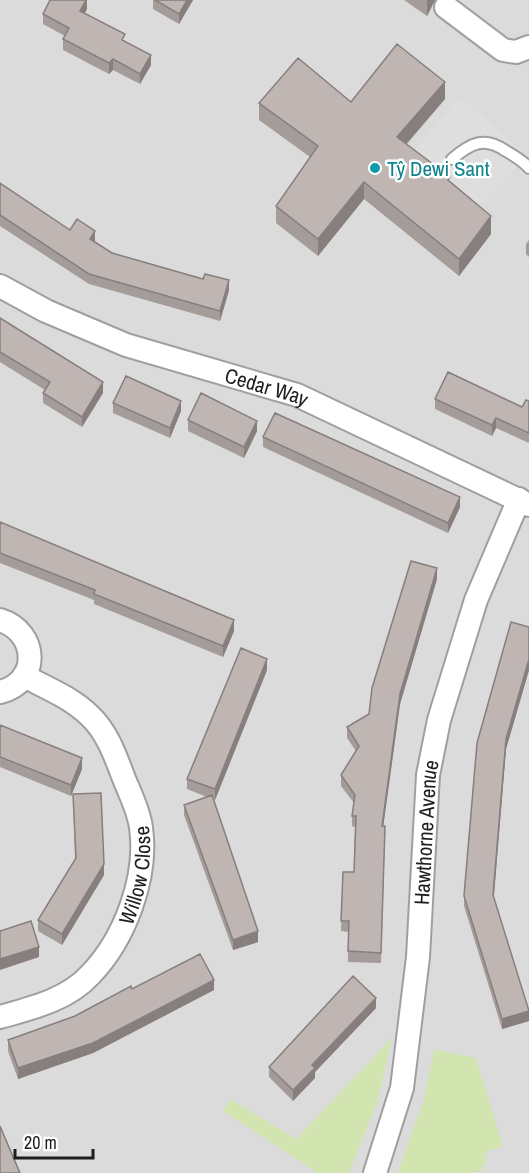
<svg xmlns="http://www.w3.org/2000/svg" width="529" height="1173" font-family="'Archivo Narrow',sans-serif">
<rect width="100%" height="100%" fill="#eeeae5"/>
<path fill="#dcdbdc" d="M 0,0 L 529,0 L 529,1173 L 0,1173 Z"/>
<path fill="#d2e4b0" d="M 392,1038 L 378,1100 L 349,1173 L 318,1173 L 223,1111 L 230,1099 L 296,1139 Z
M 434,1049 L 476,1058 L 503,1146 L 485,1152 L 487,1160 L 481,1171 L 471,1173 L 398,1173 L 424,1099 Z"/>
<path fill="#dedede" d="M 460,97 L 527,155 L 474,212 L 407,159 Z"/>
<g fill="none" stroke-linecap="round" stroke-linejoin="round">
<defs>
<path id="lane" d="M 452,159 C 471,143 484,136 506,151 C 515,156 523,161 529,168"/>
<g id="street">
<path d="M 446,7 L 503,50 L 516,52 L 529,47"/>
<path id="s1" d="M 0,286 L 46,311 L 126,345 L 297,395 L 529,505"/>
<path d="M 0,620 C 38,632 41,682 0,692"/>
<path id="s2" d="M 0,1017 C 32,1008 67,1000 90,975 C 125,939 148,877 141,828 C 139,810 129,792 123,776 C 115,755 107,732 90,716 C 72,698 47,688 24,676"/>
<path id="s3" d="M 375,1173 L 402,1088 L 418,957 L 428,775 L 439,720 L 476,600 L 519,499"/>
</g>
</defs>
<use href="#lane" stroke="#9f9f9f" stroke-width="14"/>
<use href="#street" stroke="#9f9f9f" stroke-width="26"/>
<use href="#lane" stroke="#fff" stroke-width="10"/>
<use href="#street" stroke="#fff" stroke-width="22"/>
</g>
<path fill="#a49c99" d="M 87,0 L 87,9 L 85,13 L 125,41 L 151,65 L 140,84 L 113,70 L 109,74 L 63,50 L 63,39 L 65,36 L 43,24 L 43,14 Z
M 153,0 L 193,0 L 179,24 L 153,9 Z
M 404,0 L 435,0 L 427,16 Z
M 445,99 L 407,144 L 450,182 L 491,234 L 459,276 L 364,199 L 318,256 L 276,223 L 276,206 L 310,157 L 259,120 L 259,103 Z
M 0,183 L 70,230 L 95,241 L 95,242 L 112,253 L 229,290 L 220,321 L 89,284 L 0,226 Z
M 529,240 L 529,257 L 526,254 L 526,244 Z
M 0,318 L 103,393 L 82,427 L 43,403 L 43,393 L 45,390 L 0,362 Z
M 435,399 L 522,407 L 529,401 L 529,443 L 496,428 L 492,436 L 435,409 Z
M 113,403 L 181,411 L 170,438 L 113,413 Z
M 188,420 L 257,431 L 244,458 L 188,431 Z
M 263,437 L 460,507 L 448,533 L 263,447 Z
M 0,522 L 234,631 L 223,657 L 94,604 L 94,600 L 0,563 Z
M 437,579 L 400,704 L 383,826 L 385,836 L 381,963 L 348,962 L 348,932 L 341,931 L 343,872 L 354,872 L 355,827 L 352,826 L 352,816 L 354,803 L 341,786 L 341,775 L 356,751 L 347,738 L 347,727 L 369,714 Z
M 529,627 L 529,670 L 506,749 L 494,897 L 529,1021 L 502,1029 L 464,906 L 464,896 Z
M 267,670 L 215,800 L 214,799 L 258,942 L 233,950 L 184,815 L 184,805 L 207,797 L 187,789 L 187,779 Z
M 0,725 L 82,769 L 71,796 L 0,767 Z
M 73,794 L 104,875 L 62,945 L 38,931 L 38,920 L 75,859 Z
M 132,989 L 214,990 L 93,1053 L 18,1079 L 8,1051 L 8,1040 L 75,1016 Z
M 376,1008 L 315,1072 L 315,1078 L 293,1101 L 269,1077 L 269,1067 Z"/>
<path fill="#867f7d" d="M 86,0 L 87,0 L 87,9 L 80,21 L 80,11 Z
M 187,0 L 193,0 L 179,24 L 179,14 Z
M 427,0 L 435,0 L 427,16 Z
M 151,55 L 151,65 L 140,84 L 140,74 Z
M 113,59 L 113,70 L 109,74 L 109,63 Z
M 445,82 L 445,99 L 397,154 L 397,137 Z
M 364,182 L 364,199 L 318,256 L 318,239 Z
M 491,216 L 491,234 L 459,276 L 459,259 Z
M 95,231 L 95,241 L 90,249 L 90,239 Z
M 229,280 L 229,290 L 220,321 L 220,311 Z
M 103,382 L 103,393 L 82,427 L 82,417 Z
M 181,401 L 181,411 L 170,438 L 170,428 Z
M 496,418 L 496,428 L 492,436 L 492,425 Z
M 257,421 L 257,431 L 244,458 L 244,447 Z
M 460,497 L 460,507 L 448,533 L 448,523 Z
M 437,568 L 437,579 L 400,704 L 382,836 L 382,826 L 400,694 Z
M 234,620 L 234,631 L 223,657 L 223,646 Z
M 267,659 L 267,670 L 215,800 L 215,789 Z
M 529,659 L 529,670 L 506,749 L 493,905 L 493,895 L 506,739 Z
M 82,758 L 82,769 L 71,796 L 71,785 Z
M 104,864 L 104,875 L 62,945 L 62,934 Z
M 258,931 L 258,942 L 233,950 L 233,940 Z
M 39,947 L 39,957 L 0,970 L 0,959 Z
M 214,980 L 214,990 L 93,1053 L 18,1079 L 18,1068 Z
M 376,998 L 376,1008 L 315,1072 L 315,1078 L 293,1101 L 293,1090 L 312,1065 Z
M 529,1011 L 529,1021 L 502,1029 L 502,1019 Z"/>
<path fill="#bfb5b2" stroke="#867f7d" stroke-width="1.5" d="M 50,0 L 86,0 L 80,11 L 125,34 L 122,40 L 151,55 L 140,74 L 113,59 L 109,63 L 63,39 L 69,28 L 43,14 Z
M 155,0 L 187,0 L 179,14 Z
M 397,44 L 445,82 L 397,137 L 450,177 L 448,180 L 491,216 L 459,259 L 364,182 L 318,239 L 276,206 L 318,146 L 259,103 L 298,58 L 351,102 Z
M 0,183 L 70,230 L 77,219 L 95,231 L 90,239 L 112,253 L 203,279 L 205,274 L 229,280 L 220,311 L 89,274 L 0,215 Z
M 0,318 L 103,382 L 82,417 L 43,393 L 50,382 L 0,352 Z
M 448,372 L 522,407 L 526,400 L 529,401 L 529,433 L 496,418 L 492,425 L 435,399 Z
M 126,376 L 181,401 L 170,428 L 113,403 Z
M 201,393 L 257,421 L 244,447 L 188,420 Z
M 275,413 L 460,497 L 448,523 L 263,437 Z
M 0,522 L 234,620 L 223,646 L 94,594 L 95,590 L 0,553 Z
M 411,561 L 437,568 L 400,694 L 382,826 L 385,826 L 381,953 L 348,951 L 349,921 L 341,921 L 343,872 L 354,872 L 356,816 L 352,816 L 355,795 L 341,775 L 359,746 L 347,727 L 369,714 L 372,688 Z
M 511,622 L 529,627 L 529,659 L 506,739 L 493,895 L 529,1011 L 502,1019 L 464,896 L 477,743 Z
M 241,648 L 267,659 L 215,789 L 187,779 Z
M 0,725 L 82,758 L 71,785 L 0,757 Z
M 101,793 L 104,864 L 62,934 L 38,920 L 76,858 L 73,794 Z
M 212,795 L 258,931 L 233,940 L 184,805 Z
M 31,921 L 39,947 L 0,959 L 0,931 Z
M 200,954 L 214,980 L 93,1043 L 18,1068 L 8,1040 L 75,1016 L 131,986 L 132,989 Z
M 353,976 L 376,998 L 312,1065 L 315,1068 L 293,1090 L 269,1067 Z
M 0,1126 L 20,1173 L 0,1173 Z"/>
<circle fill="#0f9aa8" stroke="#fff" stroke-width="2" cx="375" cy="168" r="6"/>
<g text-anchor="middle" dominant-baseline="central" stroke-width="5" stroke-linejoin="round" paint-order="stroke">
<g font-size="21" fill="#0d838f" stroke="#fff" text-anchor="start">
<text x="387" y="168">Tŷ Dewi Sant</text>
</g>
<g font-size="21" fill="#1e1e1e" stroke="#fff">
<text stroke="none"><textPath href="#s1" startOffset="286">Cedar Way</textPath></text>
<text stroke="none"><textPath href="#s3" startOffset="346">Hawthorne Avenue</textPath></text>
<text stroke="none"><textPath href="#s2" startOffset="213">Willow Close</textPath></text>
</g>
</g>
<path d="M15 1149v9h78v-9" fill="none" stroke="#1e1e1e" stroke-width="3"/>
<text x="24" y="1149" font-size="18" fill="#1e1e1e" stroke="#ffffff" stroke-width="4.5" paint-order="stroke">20 m</text>
</svg>
